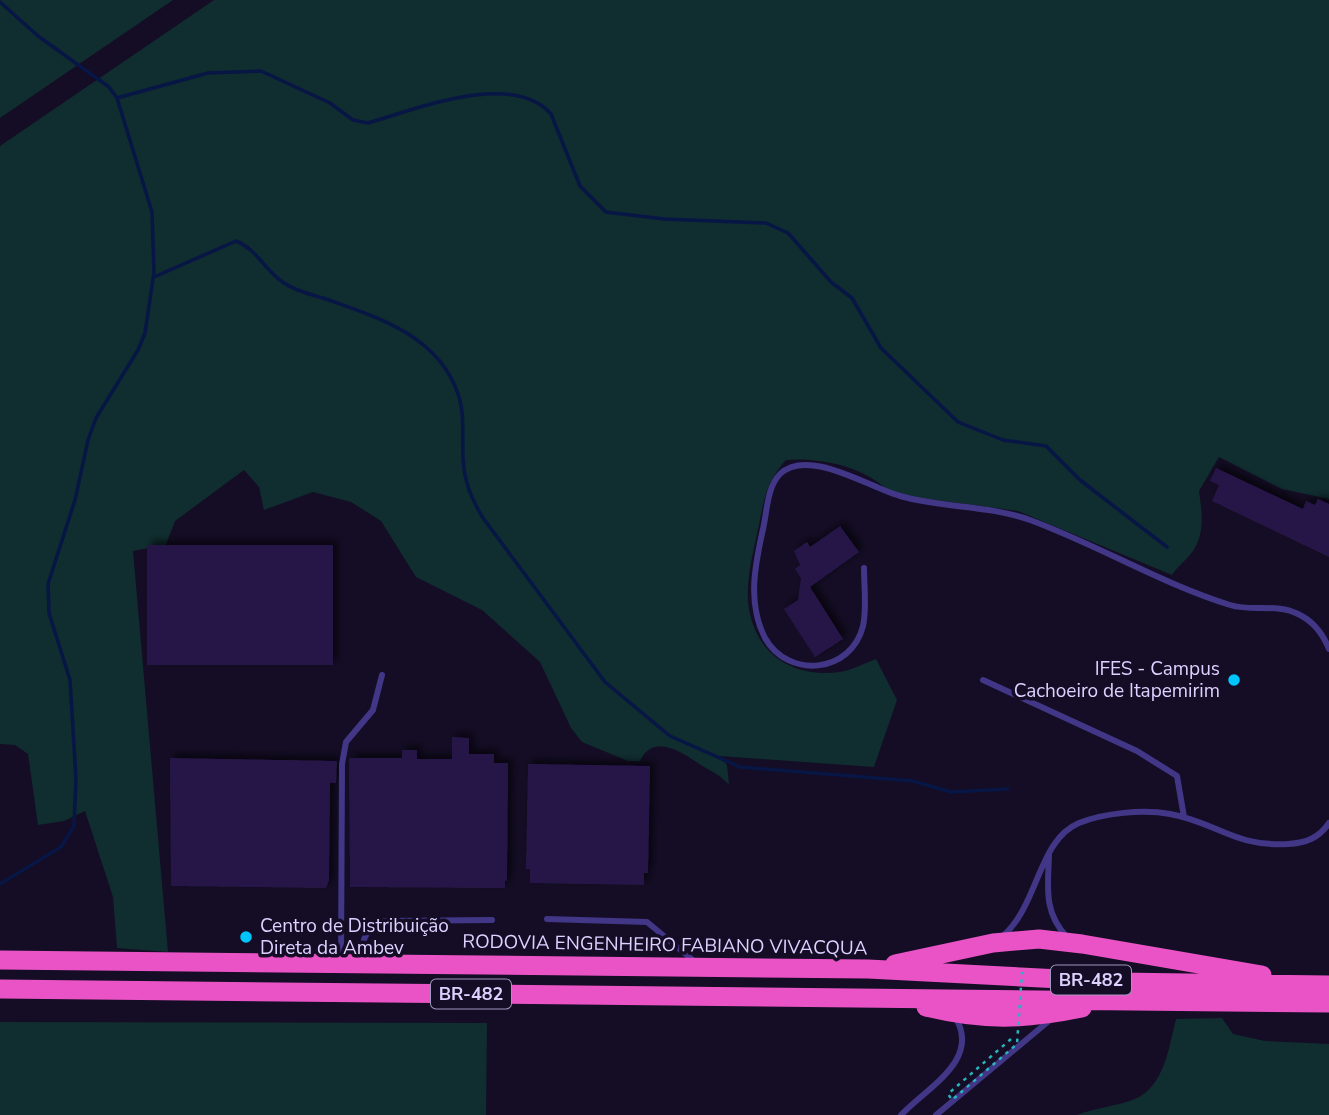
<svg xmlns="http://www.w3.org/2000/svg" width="1329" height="1115" font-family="'Nunito Sans',sans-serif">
<defs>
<filter id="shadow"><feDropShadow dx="4.5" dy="-4.5" stdDeviation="3.5" flood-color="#0009"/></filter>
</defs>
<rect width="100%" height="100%" fill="#140d25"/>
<path fill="#102d30" d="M 0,0 L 173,0 L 0,118 Z
M 214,0 L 1329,0 L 1329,499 L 1282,489 L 1219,457 L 1199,491 C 1202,512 1206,536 1190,555 C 1184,562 1177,567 1172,575 L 1018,511 L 891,494 C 868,467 820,457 786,460 C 764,484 764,503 757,534 C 752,557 745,586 749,609 C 757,656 795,678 840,672 C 852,670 865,663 876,659 L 897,700 L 874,767 L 720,756 L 727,765 L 729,785 C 721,775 712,772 701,765 C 682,753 654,732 640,761 L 628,761 L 582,742 L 571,728 L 540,662 L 482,610 L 416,577 L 381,521 L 351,502 L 313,492 L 264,510 L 259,487 L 244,470 L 175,521 L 162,555 L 148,548 L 133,551 L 168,952 L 117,948 L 113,897 L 85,811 L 64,821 L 38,825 L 28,754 L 15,745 L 0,744 L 0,146 Z
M 1222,1018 L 1233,1034 L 1265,1041 L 1329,1044 L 1329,1115 L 1077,1115 C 1095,1108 1117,1106 1135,1099 C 1165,1086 1169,1046 1176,1019 Z
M 0,1022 L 487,1023 L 486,1115 L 0,1115 Z"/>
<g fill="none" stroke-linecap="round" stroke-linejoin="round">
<path stroke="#071645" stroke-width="3.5" d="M 0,2 L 38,36 L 109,87 L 117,98 L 152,212 L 154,272 L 145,333 L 138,350 L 96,418 L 88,440 L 75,500 L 48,584 L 49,613 L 70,680 L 76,779 L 74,826 L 61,847 L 0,884
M 117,98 L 208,73 L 261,71 L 330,103 L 353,120 L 368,123 C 417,109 512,70 551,114 L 580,186 L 606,212 L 664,219 L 766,223 L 788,233 L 831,282 L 852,298 L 881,348 L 958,422 L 1003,440 L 1046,446 L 1080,480 L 1167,547
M 154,277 L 236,241 C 257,249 265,271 284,283 C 297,292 314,295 329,300 C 380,318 439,337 458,394 C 465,414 462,436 463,458 C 464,481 471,498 483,518 L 605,682 L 670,736 L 740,767 L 913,781 L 951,792 L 1008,789"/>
</g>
<path fill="#271847" filter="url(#shadow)" d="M 1216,468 L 1303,509 L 1306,501 L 1315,505 L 1318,499 L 1329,504 L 1329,557 L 1212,501 L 1219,485 L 1210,481 Z
M 840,526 L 859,552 L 810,587 L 843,639 L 815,657 L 784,609 L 798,600 L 801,578 L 795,569 L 800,565 L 794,551 L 807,542 L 810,547 Z
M 147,545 L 333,545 L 333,665 L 147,665 Z
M 452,737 L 469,738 L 469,754 L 494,754 L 494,763 L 508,763 L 507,881 L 505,880 L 505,888 L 350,887 L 349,758 L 402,758 L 402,750 L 417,750 L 417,759 L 452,759 Z
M 170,758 L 337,761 L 336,783 L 330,783 L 329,880 L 326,888 L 171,886 Z
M 528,764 L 650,766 L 648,873 L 644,873 L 644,885 L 530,883 L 530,869 L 526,869 Z"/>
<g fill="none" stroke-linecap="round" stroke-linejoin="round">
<path stroke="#423687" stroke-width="6" d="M 864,568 C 864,587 867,608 863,626 C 851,674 788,679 765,638 C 747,603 755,565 763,529 C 767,512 767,487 780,474 C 808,447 870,488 900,496 C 942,508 988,505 1030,520 C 1098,545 1162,584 1230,605 C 1253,612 1277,603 1298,614 C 1313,621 1323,634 1329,649
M 983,680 L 1137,751 L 1177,776 L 1184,817
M 1049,855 C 1048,886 1043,912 1067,937
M 547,919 L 647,922 L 694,961
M 1003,936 C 1039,904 1038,840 1079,823 C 1104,813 1143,809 1170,814 C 1216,822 1233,847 1288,844 C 1306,843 1319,838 1329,823
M 341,962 L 342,764 L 346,742 L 373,710 L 382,675
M 362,962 C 361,942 364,930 382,921 L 492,920
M 901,1115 C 926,1088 982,1060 955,1017
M 936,1115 L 1050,1020"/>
<path stroke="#ea53c6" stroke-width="19" d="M 0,960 L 868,969 L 1119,982 L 1329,985
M 895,964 L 993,943 L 1039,939 L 1082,944 L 1262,975
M 0,989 L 1329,1003
M 926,1007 C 985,1021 1023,1020 1082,1008"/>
<path stroke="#28b4bd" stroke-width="2.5" stroke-dasharray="3.5 5" stroke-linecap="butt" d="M 1011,1039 L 948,1094 L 952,1100 L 1017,1044 L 1022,972"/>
</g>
<g fill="#00c5fd" stroke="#140d25" stroke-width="2.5">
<circle cx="1234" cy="680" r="7"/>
<circle cx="246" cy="937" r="7"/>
</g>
<g text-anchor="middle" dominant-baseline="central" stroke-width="7" stroke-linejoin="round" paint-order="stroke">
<g fill="#140d25" stroke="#a097be" stroke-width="2">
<rect x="1051" y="965.5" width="80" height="29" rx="5"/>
<rect x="431" y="979.5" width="80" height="29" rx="5"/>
</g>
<g font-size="18" font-weight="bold" fill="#dcd2ff">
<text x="1091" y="980">BR-482</text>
<text x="471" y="994">BR-482</text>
</g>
<g font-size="19" fill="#dcd2ff" stroke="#140d25" text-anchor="end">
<text x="1220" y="669">IFES - Campus<tspan x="1220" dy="22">Cachoeiro de Itapemirim</tspan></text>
<text x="260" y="926" text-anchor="start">Centro de Distribuição<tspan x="260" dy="22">Direta da Ambev</tspan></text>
</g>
<g font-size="19" fill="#dcd2ff" stroke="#140d25">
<text transform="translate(665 945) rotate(1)">RODOVIA ENGENHEIRO FABIANO VIVACQUA</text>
</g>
</g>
</svg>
